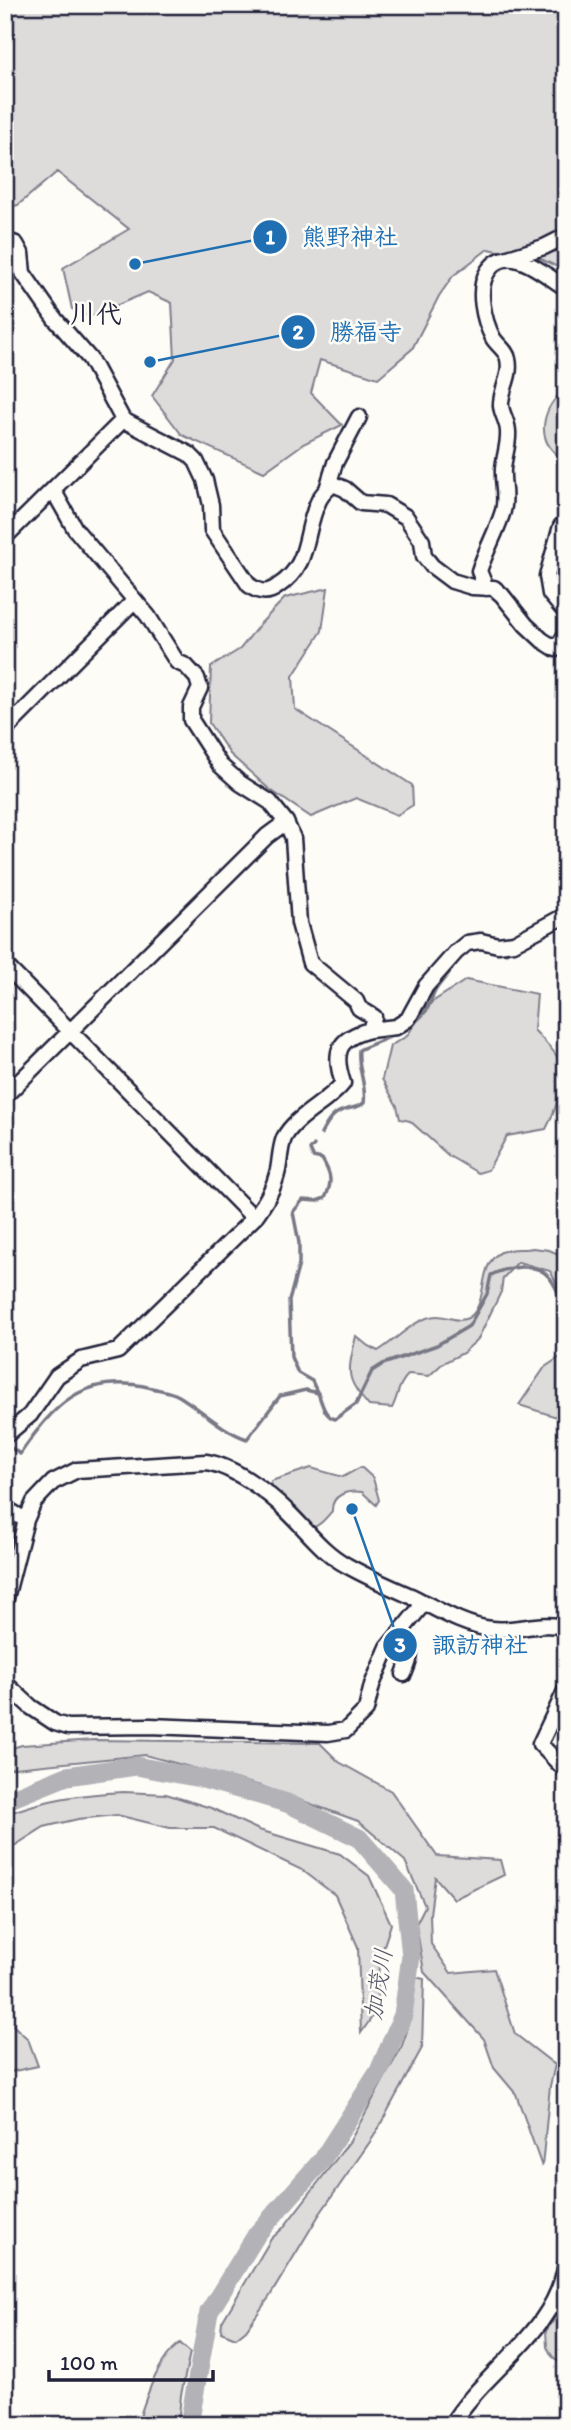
<svg xmlns="http://www.w3.org/2000/svg" width="571" height="2430" font-family="Itim,'Klee One',sans-serif">
<rect width="100%" height="100%" fill="#fdfcf7"/>
<filter id="ink" filterUnits="userSpaceOnUse"><feTurbulence type="fractalNoise" baseFrequency=".0143" numOctaves="2"/><feDisplacementMap in="SourceGraphic" scale="14" xChannelSelector="R" yChannelSelector="G"/><feConvolveMatrix kernelMatrix="1 2 1 2 8 2 1 2 1" color-interpolation-filters="sRGB"/></filter>
<g filter="url(#ink)">
<path fill="#dddcdb" stroke="#807f8b" stroke-width="2" d="M 5,5 L 566,5 L 566,271 L 539,258 L 488,249 L 453,276 L 439,296 L 412,349 L 378,378 L 320,360 L 311,393 L 342,425 L 303,444 L 264,472 L 182,435 L 152,396 L 175,359 L 172,303 L 148,292 L 89,317 L 72,309 L 63,268 L 129,229 L 57,172 L 18,205 L 5,208 Z
M 566,389 L 566,449 L 565,454 L 559,456 C 534,438 543,405 566,389 Z
M 328,588 L 322,631 L 293,676 L 295,709 L 412,785 L 413,805 L 397,815 L 356,798 L 311,817 L 269,789 L 230,754 L 209,723 L 211,667 L 240,649 L 260,624 L 285,598 Z
M 466,980 L 537,994 L 534,1030 C 541,1038 550,1046 556,1055 C 569,1074 556,1110 546,1129 L 507,1136 L 488,1170 L 478,1173 L 449,1156 L 410,1121 L 400,1119 L 397,1106 L 382,1079 L 390,1046 L 407,1036 L 426,1006 Z
M 533,1248 L 549,1250 L 566,1257 L 566,1300 L 550,1271 L 518,1262 L 503,1278 L 501,1292 L 478,1339 L 463,1353 L 443,1363 L 429,1376 L 409,1374 C 397,1385 399,1395 392,1408 L 369,1406 C 344,1378 348,1372 356,1336 L 368,1346 L 378,1351 C 394,1342 417,1316 437,1316 C 450,1316 461,1326 473,1314 C 488,1297 478,1264 501,1252 C 510,1248 523,1250 533,1248 Z
M 566,1353 L 566,1420 L 519,1405 L 545,1367 Z
M 361,1467 L 373,1478 L 379,1500 L 376,1505 L 362,1492 C 347,1490 331,1495 332,1511 C 325,1519 319,1527 308,1530 L 272,1489 L 271,1481 L 311,1468 L 343,1477 Z
M 94,1740 L 320,1743 L 339,1762 L 391,1791 L 437,1856 L 500,1860 L 504,1875 L 454,1899 L 435,1877 L 430,1914 L 431,1944 L 451,1973 L 494,1969 L 515,2034 L 555,2065 L 550,2086 L 542,2167 L 516,2094 L 494,2068 L 484,2039 L 424,1972 L 416,1924 L 425,1906 L 405,1861 L 358,1821 L 261,1786 L 145,1755 L 5,1769 L 5,1750 L 22,1745 Z
M 124,1792 L 166,1794 L 211,1808 L 259,1830 L 340,1854 L 369,1876 L 391,1924 L 379,1961 L 377,2010 L 361,2033 L 358,1947 L 335,1895 L 302,1870 L 214,1828 L 170,1828 L 117,1815 L 78,1819 L 44,1827 L 14,1846 L 5,1848 L 5,1815 C 44,1799 82,1794 124,1792 Z
M 415,1977 L 424,1979 L 422,2048 L 374,2136 L 319,2215 L 270,2296 L 246,2330 L 236,2338 L 221,2332 L 222,2322 L 271,2239 L 283,2228 L 350,2141 L 401,2048 L 407,2031 Z
M 5,2018 L 28,2039 L 38,2066 L 5,2073 Z
M 566,2286 L 566,2368 L 552,2356 L 547,2347 L 546,2331 L 556,2317 Z
M 180,2343 L 190,2352 L 181,2395 L 178,2425 L 137,2425 C 146,2398 157,2360 180,2343 Z"/>
<g fill="none" stroke-linecap="round" stroke-linejoin="round">
<path stroke="#787885" stroke-width="3.5" d="M 499,950 L 506,953 L 514,948
M 321,1134 C 326,1125 331,1115 341,1111 C 350,1107 356,1109 364,1103 C 367,1084 357,1069 359,1050 C 382,1039 409,1033 426,1011 C 430,1005 432,997 435,991 C 442,979 452,972 458,959
M 314,1145 L 310,1150 L 313,1157 L 322,1159 C 331,1174 333,1182 325,1198 L 317,1201 L 303,1200 L 293,1212 L 299,1243 L 299,1264 L 289,1301 L 291,1357 L 298,1373 L 312,1381 L 317,1392
M 5,1444 L 20,1454 C 54,1405 82,1373 148,1387 C 158,1390 170,1391 179,1396 C 202,1410 221,1430 247,1439 L 280,1396 L 306,1390 L 318,1393 C 322,1403 324,1416 335,1419 L 356,1404 L 372,1371 L 383,1364 L 437,1345 L 469,1326 L 487,1294 L 491,1275 C 507,1267 536,1261 549,1277 C 556,1285 559,1297 566,1306"/>
<path stroke="#b2b2b7" stroke-width="19" d="M 5,1801 L 67,1776 L 136,1766 L 200,1778 L 287,1803 L 359,1838 L 404,1890 L 411,1956 L 403,2015 L 379,2071 L 322,2160 L 257,2234 L 209,2312 L 189,2425"/>
<defs>
<path id="minor" d="M 5,240 L 16,244 L 21,253 L 23,273 L 55,319 L 90,359 L 123,420 L 189,454 L 196,461 L 205,480 L 211,505 L 212,530 L 249,585 C 259,593 268,594 278,586 C 312,564 303,532 319,500 C 322,494 327,489 333,484 L 345,489 L 361,503 L 386,505 L 406,517 L 422,541 L 424,556 L 432,566 L 452,581 L 472,587 L 494,588 L 502,595 L 526,625 L 542,640 L 556,649 L 566,634
M 508,258 L 544,247 L 566,236
M 5,259 L 22,268
M 327,489 L 335,463 L 359,417
M 561,526 L 547,576 L 550,594 L 566,613
M 5,537 L 123,420
M 486,588 L 479,571 C 486,550 497,531 503,511 C 507,497 502,483 503,469 C 504,456 509,444 508,432 C 508,422 502,415 501,406 C 500,390 512,377 508,359 C 507,351 497,345 493,338 C 484,321 476,289 488,271 C 509,240 544,275 566,288
M 5,730 L 134,601
M 5,965 L 254,1218
M 370,1030 L 396,1027 L 408,1019 L 426,986 L 456,952 L 467,943 L 481,941 L 498,945 L 514,943 L 566,915
M 5,1096 L 267,836 L 286,822
M 5,1436 L 30,1415 L 57,1376 L 81,1360 L 118,1351 L 254,1218 C 265,1203 274,1189 278,1170 C 280,1160 280,1148 284,1138 C 295,1116 329,1102 343,1083 C 333,1053 337,1038 370,1030 L 374,1017 L 359,1008 L 356,1001 L 310,963 L 299,923 L 293,838 L 286,822 L 270,802 L 240,783 L 220,765 L 191,720 L 191,707 L 200,688 L 197,678 L 186,666 L 177,662 L 148,616 L 75,529 L 53,490
M 5,1508 L 26,1520
M 5,1602 L 26,1520 L 34,1502 L 53,1482 L 77,1470 L 206,1462 C 233,1466 268,1492 287,1511 C 306,1529 322,1552 346,1565 C 367,1577 390,1587 413,1597 C 437,1609 464,1626 492,1629 C 517,1632 539,1621 566,1627
M 399,1634 C 413,1651 412,1654 404,1674
M 5,1683 L 31,1707 L 55,1723 L 68,1727 L 150,1726 L 328,1733 L 346,1730 L 366,1710 L 372,1685 L 388,1647 L 424,1603
M 566,1689 L 540,1744 L 566,1771
M 451,2425 C 486,2368 555,2334 566,2263"/>
</defs>
<use href="#minor" stroke="#22223b" stroke-width="19"/>
<use href="#minor" stroke="#fdfcf7" stroke-width="14"/>
</g>
</g>
<g text-anchor="middle" dominant-baseline="central" stroke-width="5" stroke-linejoin="round" paint-order="stroke">
<g font-size="24" font-style="italic" fill="#545466" stroke="#fdfcf7">
<text transform="translate(378 1984) rotate(-81)">加茂川</text>
</g>
<g font-size="26" font-weight="bold" fill="#22223b" stroke="#fdfcf7">
<text x="96" y="314">川代</text>
</g>
</g>
<path fill="none" stroke="#1f6fb2" stroke-width="2.5" d="M135 264L270 237M150 362L298 332M352 1509L400 1645"/>
<g fill="#1f6fb2" stroke="#fdfcf7" stroke-width="2.5">
<circle cx="135" cy="264" r="7"/>
<circle cx="150" cy="362" r="7"/>
<circle cx="352" cy="1509" r="7"/>
<circle cx="270" cy="237" r="18"/>
<circle cx="298" cy="332" r="18"/>
<circle cx="400" cy="1645" r="18"/>
</g>
<g font-size="21" text-anchor="middle" font-weight="bold" fill="#fff">
<text x="270" y="244">1</text>
<text x="298" y="339">2</text>
<text x="400" y="1652">3</text>
</g>
<g font-size="24" text-anchor="middle" font-weight="bold" fill="#1f6fb2" stroke="#fdfcf7" stroke-width="5" stroke-linejoin="round" paint-order="stroke">
<text x="350" y="245">熊野神社</text>
<text x="366" y="340">勝福寺</text>
<text x="480" y="1653">諏訪神社</text>
</g>
<rect width="571" height="2430" fill="none" stroke="#fdfcf7" stroke-width="28"/>
<rect x="14" y="14" width="543" height="2402" fill="none" stroke="#22223b" stroke-width="2.5" filter="url(#ink)"/>
<path d="M49 2370v10h164v-10" fill="none" stroke="#22223b" stroke-width="3.5"/>
<text x="60" y="2370" font-size="21" fill="#22223b" stroke="#fdfcf7" stroke-width="5" paint-order="stroke">100 m</text>
</svg>
